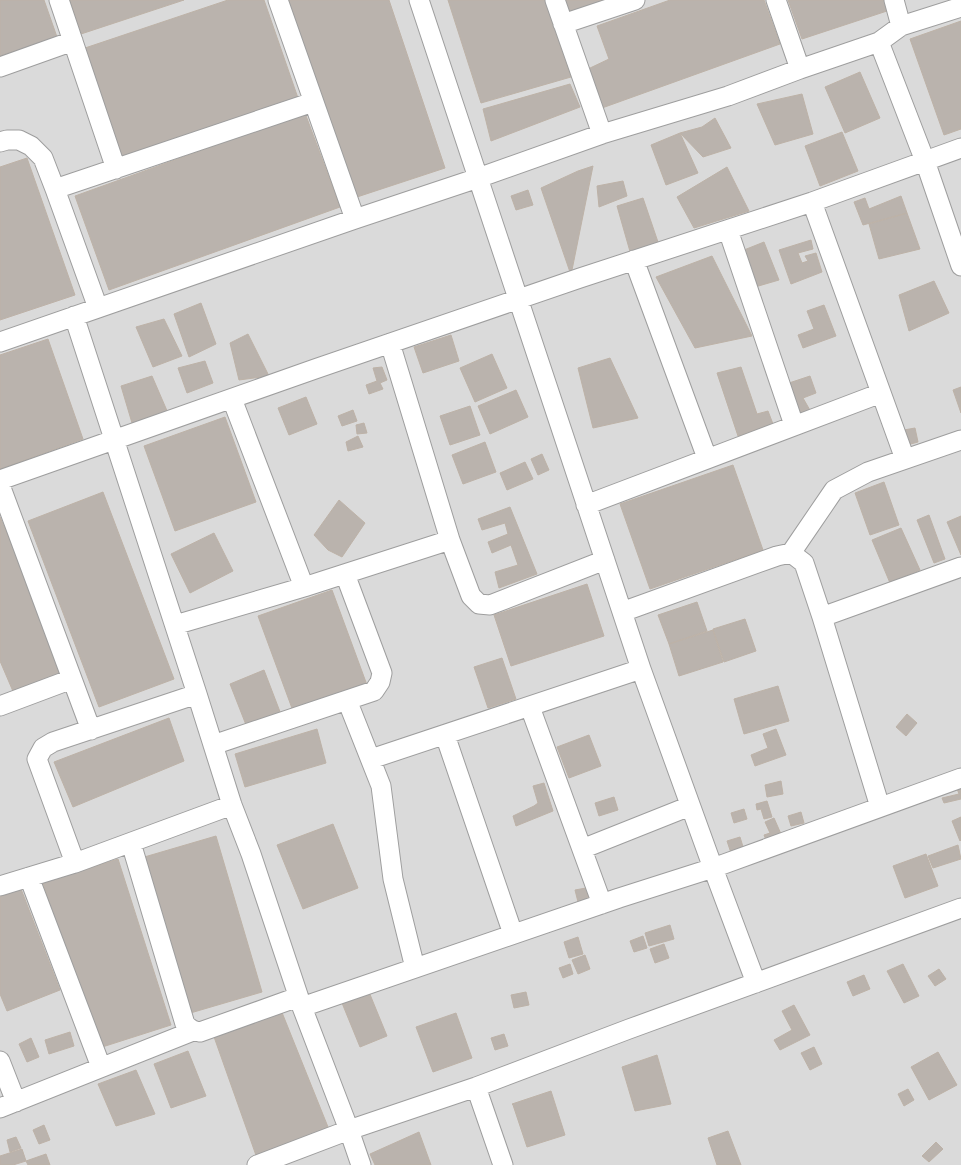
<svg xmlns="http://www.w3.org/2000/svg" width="961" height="1165" font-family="Montserrat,sans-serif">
<rect width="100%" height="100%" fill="#edeae3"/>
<path fill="#dadada" d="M 0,0 L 961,0 L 961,1165 L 0,1165 Z"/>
<path fill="#bab3ad" stroke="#bdb2a7" d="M 0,0 L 44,0 L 57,37 L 0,56 Z
M 70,0 L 184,0 L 81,34 Z
M 228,0 L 264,0 L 299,101 L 123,160 L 85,48 Z
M 288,0 L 389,0 L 445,168 L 354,198 Z
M 448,0 L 545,0 L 571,77 L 481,103 Z
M 564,0 L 618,0 L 570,17 Z
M 670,0 L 764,0 L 780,44 L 602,108 L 588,69 L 609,59 L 597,26 Z
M 788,0 L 886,0 L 890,10 L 802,39 Z
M 961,21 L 961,129 L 944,135 L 910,39 Z
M 860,72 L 880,118 L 845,133 L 825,87 Z
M 570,84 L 580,107 L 491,141 L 483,109 Z
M 802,94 L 813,134 L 775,145 L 757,104 Z
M 305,113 L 340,207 L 109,290 L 75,196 Z
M 715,118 L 731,148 L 703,157 L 680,133 L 702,127 Z
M 842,132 L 858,171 L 820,186 L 805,146 Z
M 680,133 L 698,173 L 666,185 L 651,145 Z
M 27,158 L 75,295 L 0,320 L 0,167 Z
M 593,166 L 571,275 L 541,188 L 578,171 Z
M 727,167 L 749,211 L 694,228 L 677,197 Z
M 623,181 L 627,196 L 599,207 L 597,186 Z
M 528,190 L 533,205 L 516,210 L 511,196 Z
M 901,196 L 907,213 L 863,225 L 854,202 L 865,198 L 869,209 Z
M 643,198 L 659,245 L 631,255 L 617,206 Z
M 907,213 L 920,249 L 879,259 L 869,224 Z
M 811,240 L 813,249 L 798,253 L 802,263 L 808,261 L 805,256 L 816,253 L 822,272 L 791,284 L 779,250 Z
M 764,242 L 779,280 L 755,287 L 744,250 Z
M 712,256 L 752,336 L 695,348 L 656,277 Z
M 934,281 L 949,313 L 909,331 L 899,295 Z
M 201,303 L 216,344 L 189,357 L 174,314 Z
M 824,305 L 836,336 L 803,348 L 798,335 L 814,329 L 807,311 Z
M 164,319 L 182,356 L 153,367 L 136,327 Z
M 248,334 L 269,376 L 239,380 L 230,343 Z
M 451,335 L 459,361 L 423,373 L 414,347 Z
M 48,339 L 83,439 L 0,469 L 0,355 Z
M 492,354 L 507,388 L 475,402 L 460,368 Z
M 610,358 L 638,418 L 593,428 L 578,368 Z
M 205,361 L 213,383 L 187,393 L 178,368 Z
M 382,367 L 387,380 L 380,383 L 383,389 L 369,394 L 366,385 L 377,381 L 373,368 Z
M 741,367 L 757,414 L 768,411 L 773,424 L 738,436 L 717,373 Z
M 152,376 L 171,420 L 135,433 L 121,386 Z
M 810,376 L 816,393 L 803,398 L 811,412 L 795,419 L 783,385 Z
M 961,387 L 961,413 L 953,390 Z
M 516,390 L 528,417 L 490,434 L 478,406 Z
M 306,397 L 317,424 L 289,435 L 278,408 Z
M 470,406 L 480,435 L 450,445 L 440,416 Z
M 353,410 L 357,421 L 342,426 L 338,416 Z
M 225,417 L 256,502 L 175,531 L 144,446 Z
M 364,423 L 367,433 L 357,434 L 356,425 Z
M 915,428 L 918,442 L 907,445 L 904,430 Z
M 358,436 L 363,447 L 348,451 L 346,442 Z
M 485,442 L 496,472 L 463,484 L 452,455 Z
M 542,454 L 549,470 L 538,475 L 531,459 Z
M 525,462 L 533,479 L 507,490 L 500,473 Z
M 733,465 L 763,550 L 650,589 L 620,504 Z
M 884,482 L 899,525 L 870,535 L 855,493 Z
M 103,492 L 174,679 L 99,707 L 28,521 Z
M 339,500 L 365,523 L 342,557 L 328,550 L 314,535 Z
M 510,507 L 537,574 L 499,588 L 495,572 L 518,565 L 511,545 L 492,553 L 488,542 L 508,534 L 505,523 L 482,530 L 478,519 Z
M 929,515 L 945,559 L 934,563 L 917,520 Z
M 961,516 L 961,555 L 947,522 Z
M 0,517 L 67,675 L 15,696 L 0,661 Z
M 901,528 L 920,570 L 890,583 L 872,540 Z
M 214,533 L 233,571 L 190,593 L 171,554 Z
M 587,584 L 604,636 L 511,666 L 494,615 Z
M 332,590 L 367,685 L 293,711 L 258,616 Z
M 697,602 L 707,631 L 669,644 L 658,615 Z
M 745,619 L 756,651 L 724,662 L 713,629 Z
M 713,630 L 723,662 L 679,676 L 669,644 Z
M 502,658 L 516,699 L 488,708 L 474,667 Z
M 264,670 L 282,717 L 248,730 L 230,684 Z
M 778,686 L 789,721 L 744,734 L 734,699 Z
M 907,714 L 917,723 L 906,736 L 896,727 Z
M 169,718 L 184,761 L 73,807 L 54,762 Z
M 317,729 L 326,763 L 245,787 L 235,754 Z
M 776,729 L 786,755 L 755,766 L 751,755 L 768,748 L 763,734 Z
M 589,735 L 601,766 L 569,778 L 557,747 Z
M 781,781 L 783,794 L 767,797 L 765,785 Z
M 544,783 L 553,811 L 516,826 L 513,816 L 534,806 L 538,803 L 533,786 Z
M 961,785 L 961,799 L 944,803 L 942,798 L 959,794 L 956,786 Z
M 614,797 L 618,810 L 599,816 L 595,803 Z
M 767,801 L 772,817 L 764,819 L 761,809 L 757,810 L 756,804 Z
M 744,809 L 747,819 L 734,823 L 731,813 Z
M 801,812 L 804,823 L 791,826 L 788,816 Z
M 961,817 L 961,840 L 960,841 L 952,821 Z
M 774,818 L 781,834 L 766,840 L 764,835 L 770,833 L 765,822 Z
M 333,824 L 358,888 L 303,909 L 277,845 Z
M 216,836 L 262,992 L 187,1014 L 141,858 Z
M 740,837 L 744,850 L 731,853 L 727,841 Z
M 958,845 L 961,859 L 933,868 L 928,856 Z
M 926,854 L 938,886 L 905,898 L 893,866 Z
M 118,859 L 171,1025 L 96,1049 L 43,883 Z
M 586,888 L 589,900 L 578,902 L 575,890 Z
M 21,889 L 60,990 L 7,1011 L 0,994 L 0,897 Z
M 670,925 L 674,939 L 649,946 L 645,933 Z
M 643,936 L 647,948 L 634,952 L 630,941 Z
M 578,937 L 583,954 L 569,958 L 564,942 Z
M 664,944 L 669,958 L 655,963 L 650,949 Z
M 585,955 L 590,969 L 578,974 L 572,960 Z
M 570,964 L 573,974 L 563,978 L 559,968 Z
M 903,964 L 919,996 L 904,1003 L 887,971 Z
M 939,969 L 946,979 L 935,986 L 928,976 Z
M 864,975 L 870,989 L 853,996 L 847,982 Z
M 369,992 L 387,1036 L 360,1047 L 342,1003 Z
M 526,992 L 529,1005 L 514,1008 L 511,995 Z
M 794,1005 L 810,1035 L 780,1050 L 774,1040 L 792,1030 L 782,1011 Z
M 281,1010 L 330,1132 L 258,1161 L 213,1034 Z
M 456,1013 L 472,1058 L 433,1072 L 416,1027 Z
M 70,1032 L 74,1046 L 49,1054 L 45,1040 Z
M 504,1034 L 508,1046 L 495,1050 L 491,1038 Z
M 31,1038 L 39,1057 L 27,1062 L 19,1044 Z
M 814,1047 L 822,1064 L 810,1070 L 801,1053 Z
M 188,1051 L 206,1096 L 171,1108 L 154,1064 Z
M 938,1052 L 957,1085 L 929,1100 L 911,1067 Z
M 657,1055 L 671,1104 L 635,1111 L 622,1067 Z
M 136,1070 L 155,1114 L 116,1126 L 98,1084 Z
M 908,1089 L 914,1100 L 904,1106 L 898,1094 Z
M 551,1091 L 565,1135 L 527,1147 L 513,1105 L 512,1104 Z
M 44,1125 L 50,1140 L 39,1144 L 33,1130 Z
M 728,1131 L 741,1165 L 717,1165 L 708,1138 Z
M 419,1132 L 431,1165 L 375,1165 L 370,1154 Z
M 16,1137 L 21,1148 L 10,1152 L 7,1140 Z
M 936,1142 L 943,1149 L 929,1162 L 922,1156 Z
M 22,1149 L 26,1161 L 13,1165 L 0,1165 L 0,1156 Z
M 46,1154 L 50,1165 L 28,1165 L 26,1161 Z"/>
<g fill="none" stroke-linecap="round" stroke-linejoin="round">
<defs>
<path id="street" d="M 59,0 L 116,169
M 278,0 L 355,219
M 419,0 L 641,669
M 555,0 L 602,134
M 776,0 L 800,69
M 894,0 L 901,26
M 563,24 L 635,0
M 879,42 L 925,161 L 961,266
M 0,67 L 73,41
M 0,142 L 7,140 L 19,140 L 31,146 L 43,158 L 55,189 L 98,308
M 55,189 L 313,102
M 812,202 L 905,459
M 728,230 L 794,425
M 634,260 L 707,458
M 74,316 L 197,694 L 232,805 L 251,854 L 302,1007 L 349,1130 L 361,1165
M 0,342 L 355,219 L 478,178 L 602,134 L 728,96 L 800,69 L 879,42 L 901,26 L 961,7
M 390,343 L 450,540 L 471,596 L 479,604 L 490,605 L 605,560
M 232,399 L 304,587
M 0,480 L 315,369 L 580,278 L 812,202 L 961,148
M 0,485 L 91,730
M 586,505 L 881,393
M 791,553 L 834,490 L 868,472 L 961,440
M 622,612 L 777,556 L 791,553 L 804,563 L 822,617 L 880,807
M 822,617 L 961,567
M 175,625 L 304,587 L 450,540
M 347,700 L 381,786 L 393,879 L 415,968
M 0,706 L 72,679
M 530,707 L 602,904
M 445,735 L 513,934
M 213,745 L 374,691 L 380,682 L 382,673 L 345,574
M 371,759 L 641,669 L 713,868 L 756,983
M 131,843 L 185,1024 C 190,1029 193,1031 200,1032 L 298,997
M 582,849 L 690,806
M 75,863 L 37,759 L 43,748 L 53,742 L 197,694
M 29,877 L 101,1067
M 0,886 L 75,863 L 232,805
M 302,1007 L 619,898 L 713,868 L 961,778
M 0,1061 L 16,1102
M 476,1087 L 503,1165
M 0,1108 L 193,1031
M 257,1165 L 349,1130 L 476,1087 L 629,1029 L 961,908"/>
</defs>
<use href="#street" stroke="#9e9e9e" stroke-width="21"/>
<use href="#street" stroke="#fff" stroke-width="19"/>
</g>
</svg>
